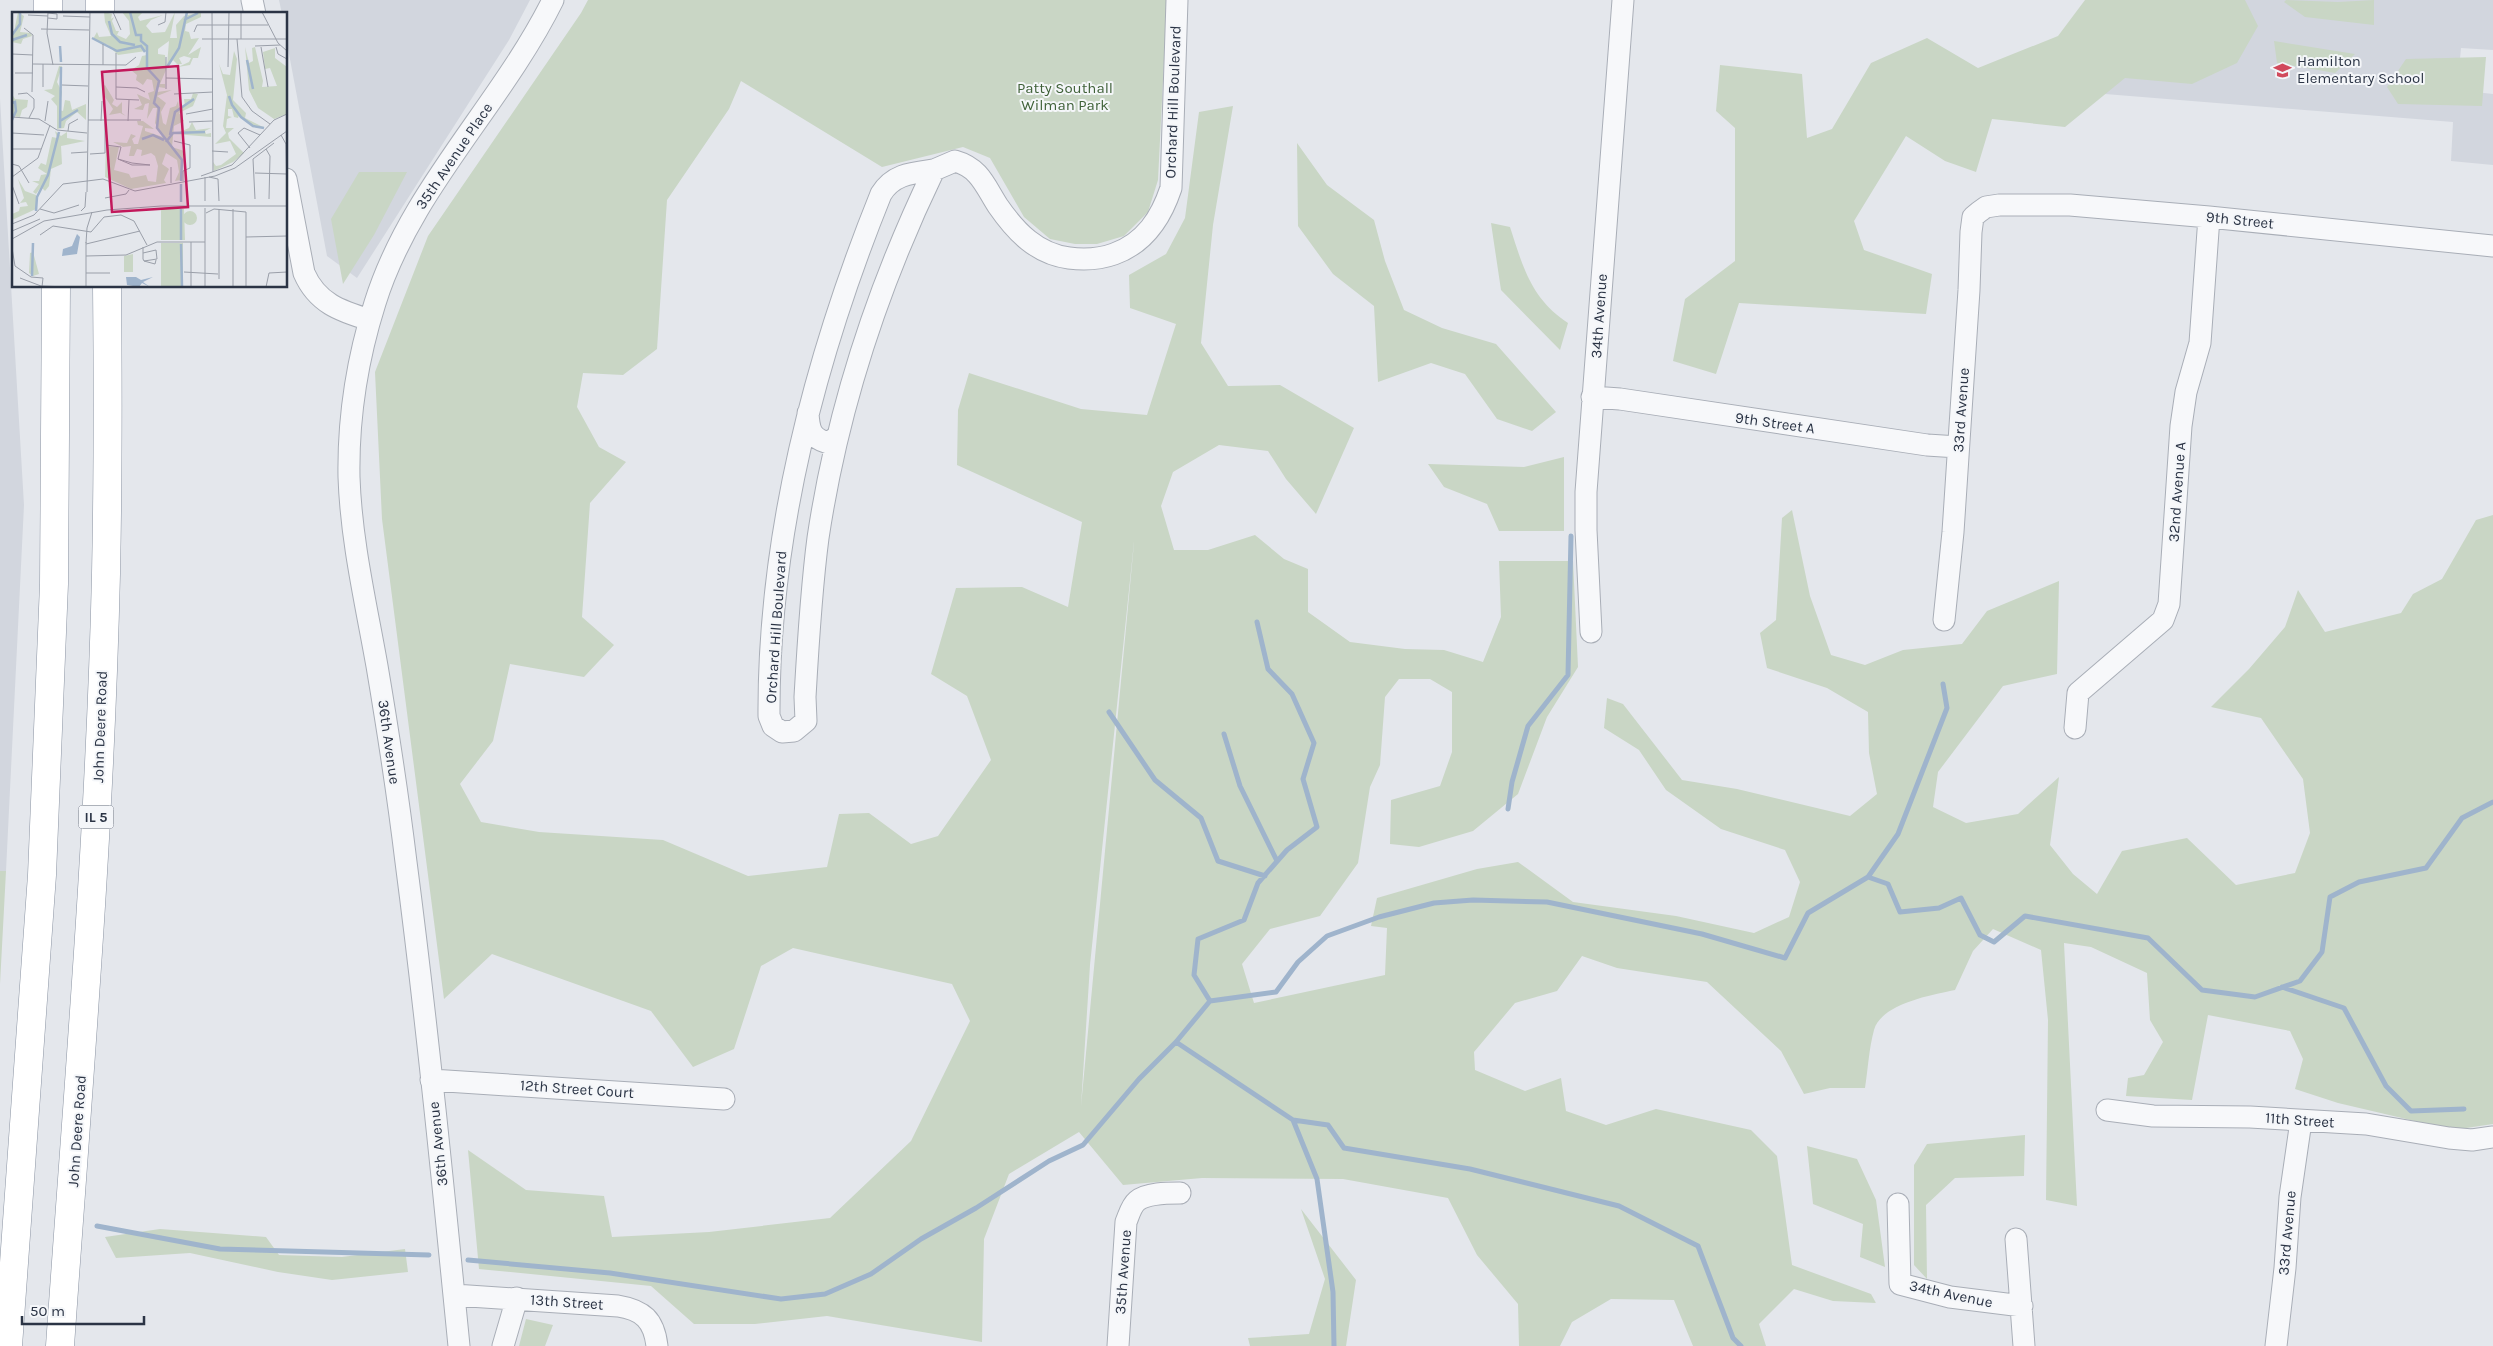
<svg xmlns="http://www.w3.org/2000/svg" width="2493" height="1346" font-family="Karla,sans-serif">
<rect width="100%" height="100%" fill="#e4e7ec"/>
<path fill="#d2d6de" d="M 279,0 L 530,0 L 509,40 L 357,278 L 327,256 L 286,38 L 286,14 L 282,14 Z
M 2111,0 L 2493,0 L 2493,50 L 2461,48 L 2457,90 L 2493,94 L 2493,165 L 2451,161 L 2453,122 L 2105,94 Z
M 0,99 L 24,505 L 6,871 L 0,871 Z"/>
<path fill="#c9d6c5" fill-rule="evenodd" d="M 588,0 L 1167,0 L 1158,180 L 1148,212 L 1124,236 L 1097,244 L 1075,244 L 1050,239 L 1024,217 L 990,158 L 963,147 L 882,167 L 741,81 L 729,109 L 667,200 L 657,349 L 623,375 L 583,373 L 577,407 L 599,447 L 626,462 L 590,503 L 582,617 L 614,645 L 584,677 L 510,664 L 493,741 L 460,784 L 481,822 L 539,832 L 663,840 L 748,876 L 827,867 L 839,814 L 869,813 L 911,844 L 938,836 L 991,760 L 967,696 L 931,674 L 956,588 L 1022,587 L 1068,607 L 1082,522 L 957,465 L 958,410 L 969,373 L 1081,409 L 1147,415 L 1176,324 L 1130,308 L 1129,275 L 1166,254 L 1185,218 L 1199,112 L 1233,106 L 1213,225 L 1201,343 L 1228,386 L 1280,385 L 1354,428 L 1316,514 L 1286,479 L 1268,451 L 1219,445 L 1173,472 L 1161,506 L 1174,550 L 1208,550 L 1255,535 L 1284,559 L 1308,569 L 1308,612 L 1350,642 L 1405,649 L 1444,650 L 1483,662 L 1501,617 L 1499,561 L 1573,561 L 1578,667 L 1547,717 L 1518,794 L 1473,831 L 1419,847 L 1390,844 L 1391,800 L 1440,786 L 1452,752 L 1452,692 L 1430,679 L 1399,679 L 1385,697 L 1380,765 L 1370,787 L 1358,863 L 1320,916 L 1270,929 L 1242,964 L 1254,1003 L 1385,975 L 1387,928 L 1371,926 L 1377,898 L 1477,869 L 1518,862 L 1573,902 L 1676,916 L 1754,933 L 1789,917 L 1800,882 L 1785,850 L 1721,829 L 1666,790 L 1639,750 L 1604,728 L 1607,698 L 1623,704 L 1682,780 L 1737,789 L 1850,816 L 1877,794 L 1869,753 L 1868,712 L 1827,688 L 1767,668 L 1760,633 L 1776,620 L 1782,518 L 1792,510 L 1810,596 L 1831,655 L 1865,665 L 1903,650 L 1962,644 L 1987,611 L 2059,581 L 2057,674 L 2003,686 L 1938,772 L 1933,807 L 1966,823 L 2018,814 L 2059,777 L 2050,845 L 2073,874 L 2097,894 L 2122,851 L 2187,838 L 2236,885 L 2295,873 L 2310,833 L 2303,779 L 2261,718 L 2211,707 L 2249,669 L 2285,627 L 2298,590 L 2325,632 L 2401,613 L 2413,594 L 2442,579 L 2476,520 L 2493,515 L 2493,1124 L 2453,1130 L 2338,1103 L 2295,1089 L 2303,1059 L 2290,1031 L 2208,1015 L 2192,1100 L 2126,1096 L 2128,1078 L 2144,1075 L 2163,1042 L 2150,1020 L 2147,973 L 2091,947 L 2064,943 L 2077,1206 L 2046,1200 L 2048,1020 L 2041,950 L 1993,929 L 1973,951 L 1955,990 C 1931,995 1881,1004 1874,1030 C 1869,1048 1868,1069 1865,1088 L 1830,1088 L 1804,1094 L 1781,1051 L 1707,982 L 1617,968 L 1582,956 L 1557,991 L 1515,1003 L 1474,1052 L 1475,1070 L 1525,1091 L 1561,1078 L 1566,1111 L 1606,1125 L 1656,1109 L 1751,1130 L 1777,1156 L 1792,1265 L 1871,1294 L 1876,1303 L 1833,1301 L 1794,1289 L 1759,1324 L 1766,1346 L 1693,1346 L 1674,1300 L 1611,1299 L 1572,1322 L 1560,1346 L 1519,1346 L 1518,1304 L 1477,1255 L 1448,1198 L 1343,1179 L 1202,1178 L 1123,1185 L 1079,1132 L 1009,1174 L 984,1239 L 982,1342 L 827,1316 L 755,1324 L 694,1324 L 651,1286 L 479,1269 L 468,1150 L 526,1190 L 604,1196 L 612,1237 L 709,1232 L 830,1218 L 911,1141 L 970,1021 L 952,984 L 793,948 L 761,966 L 734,1049 L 693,1067 L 651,1011 L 492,954 L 444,999 L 382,519 L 375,372 L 428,236 L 581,13 ZM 1134,542 L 1134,543 L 1081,1106 L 1090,965 Z
M 2085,0 L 2245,0 L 2258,26 L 2237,63 L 2192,84 L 2125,78 L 2065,127 L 1992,119 L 1976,172 L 1945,161 L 1906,136 L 1854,221 L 1864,250 L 1932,274 L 1926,314 L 1739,303 L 1716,374 L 1673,361 L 1685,299 L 1735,261 L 1735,128 L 1716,111 L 1720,65 L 1802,74 L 1807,138 L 1832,129 L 1871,63 L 1927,38 L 1978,68 L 2058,36 Z
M 2286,0 L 2338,2 L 2374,0 L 2374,25 L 2305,17 L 2284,2 Z
M 2274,41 L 2355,54 L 2335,73 L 2277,63 Z
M 2486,57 L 2482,106 L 2398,104 L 2387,87 L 2406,59 Z
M 1297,143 L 1327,185 L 1374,220 L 1385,261 L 1404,310 L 1442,328 L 1496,344 L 1556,412 L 1532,431 L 1497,419 L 1465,374 L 1431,363 L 1378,382 L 1374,306 L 1333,274 L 1298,226 Z
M 359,172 L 407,172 L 374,235 L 343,284 L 331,219 Z
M 1491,223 L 1510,227 C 1523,267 1531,299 1568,323 L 1560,350 L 1501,290 Z
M 1564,457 L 1564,531 L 1499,531 L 1487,504 L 1444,487 L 1428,464 L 1524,467 Z
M 0,871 L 6,871 L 0,984 Z
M 2025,1135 L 2024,1176 L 1955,1178 L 1926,1205 L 1927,1279 L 1914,1265 L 1914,1165 L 1927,1144 Z
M 1807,1146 L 1857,1159 L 1876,1200 L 1885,1267 L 1860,1257 L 1863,1224 L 1813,1204 Z
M 1301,1209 L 1356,1280 L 1346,1346 L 1250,1346 L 1248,1338 L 1309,1334 L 1325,1279 Z
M 160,1229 L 266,1237 L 279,1255 L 342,1257 L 405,1249 L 408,1272 L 332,1280 L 278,1272 L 190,1253 L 116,1258 L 105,1237 Z
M 526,1319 L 553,1325 L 545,1346 L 519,1346 Z"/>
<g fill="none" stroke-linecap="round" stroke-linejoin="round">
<path stroke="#9fb4cc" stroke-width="5" d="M 1109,712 L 1155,780 L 1201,818 L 1218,861 L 1265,876
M 1224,734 L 1240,786 L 1277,861
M 1508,809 L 1512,782 L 1528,726 L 1568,675 L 1571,536
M 1868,877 L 1898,834 L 1947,708 L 1943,684
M 2282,987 L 2344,1008 L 2386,1086 L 2411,1111 L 2464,1109
M 1210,1001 L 1194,975 L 1198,939 L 1244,920 L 1258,883 L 1287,850 L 1317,827 L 1303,779 L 1314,743 L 1292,694 L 1268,669 L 1257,622
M 1176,1042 L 1293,1120 L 1317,1179 L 1333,1292 L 1334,1346
M 1293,1120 L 1328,1125 L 1344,1148 L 1470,1169 L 1619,1206 L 1698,1246 L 1733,1338 L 1741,1346
M 97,1226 L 220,1249 L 429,1255
M 468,1260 L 610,1273 L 781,1299 L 825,1294 L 871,1274 L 921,1239 L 976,1208 L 1049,1161 L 1083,1145 L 1139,1079 L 1176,1042 L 1210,1001 L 1276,992 L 1298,962 L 1327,936 L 1379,917 L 1434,903 L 1473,900 L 1547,902 L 1702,934 L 1785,958 L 1808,913 L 1868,877 L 1888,884 L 1900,912 L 1939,908 L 1961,898 L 1980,935 L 1994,942 L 2025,916 L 2148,938 L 2202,990 L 2255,997 L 2300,981 L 2322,952 L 2330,897 L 2359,882 L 2426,868 L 2462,818 L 2493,802"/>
<defs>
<path id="minor" d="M 252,0 L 255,14
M 934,170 C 878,286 837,411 818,538 C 811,591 808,644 805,697 L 806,721 L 794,731 L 782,732 L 773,726 L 769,716 C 768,537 814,360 881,194 C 893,174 912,173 934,170 Z
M 934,170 L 955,161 C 980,168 985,186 998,206 C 1016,232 1037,254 1069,258 C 1084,260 1100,259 1114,254 C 1145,243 1161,218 1171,188 L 1177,0
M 286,179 L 304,273 C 317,303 340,311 370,320
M 1592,397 L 1620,399 L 1927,445 L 1958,447
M 808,413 C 809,430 811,438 828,443 L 838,436
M 1944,620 L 1953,532 L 1969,290 L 1971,232 L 1973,217 L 1979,212 L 1986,207 L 1999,205 L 2070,205 L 2209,217 L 2493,246
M 1591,632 L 1586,530 L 1586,492 L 1623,0
M 2075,728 L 2078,693 L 2163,620 L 2169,604 L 2181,426 L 2186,392 L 2200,343 L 2209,217
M 431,1080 L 724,1099
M 2107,1110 L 2153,1116 L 2250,1117 L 2366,1124 L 2449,1138 L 2472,1140 L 2493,1137
M 1898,1204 L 1900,1284 L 1950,1297 L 2022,1306
M 2016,1239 L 2024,1346
M 454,1295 L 618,1306 C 643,1310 654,1320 657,1346
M 459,1346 C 443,1184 427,1023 406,862 C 398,796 388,731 377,666 C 366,604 351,540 349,477 C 348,418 357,360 375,303 C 410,190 501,105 553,0
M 503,1346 L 517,1298
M 1118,1346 L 1126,1222 C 1129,1215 1131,1206 1137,1201 C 1147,1193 1167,1193 1180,1193
M 2276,1346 L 2285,1268 L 2290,1197 L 2301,1121"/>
<path id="highway" d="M 48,0 L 48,14
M 100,0 L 100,14
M 8,1346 L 42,875 L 54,584 L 56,286
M 60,1346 C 78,1089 100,832 106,574 C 108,478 108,382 107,286"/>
</defs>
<use href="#minor" stroke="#a9aeb7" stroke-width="23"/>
<use href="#highway" stroke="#8b94a3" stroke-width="29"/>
<use href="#minor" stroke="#f7f8fa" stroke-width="21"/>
<use href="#highway" stroke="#fff" stroke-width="28"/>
</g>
<defs>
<symbol id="school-bare" viewBox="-9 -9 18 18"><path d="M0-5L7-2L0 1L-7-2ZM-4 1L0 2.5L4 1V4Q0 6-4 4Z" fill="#d1495b" stroke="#f4f6f9" stroke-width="2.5" paint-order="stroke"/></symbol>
</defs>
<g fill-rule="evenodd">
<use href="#school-bare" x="2270" y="58" width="25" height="25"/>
</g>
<g text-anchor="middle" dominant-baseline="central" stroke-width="4" stroke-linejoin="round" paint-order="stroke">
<rect fill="#f4f6f9" stroke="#676e7b" stroke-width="1" x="78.5" y="805.5" width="35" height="23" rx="4"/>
<g font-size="14" font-weight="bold" fill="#2b3445">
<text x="96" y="817">IL 5</text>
</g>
<g font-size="15" fill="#2b3445" stroke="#f4f6f9" text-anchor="start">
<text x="2297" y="61">Hamilton<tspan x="2297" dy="17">Elementary School</tspan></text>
</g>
<g font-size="15" fill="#3f6138" stroke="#f4f6f9">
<text x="1065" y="88">Patty Southall<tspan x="1065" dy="17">Wilman Park</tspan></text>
</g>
<g font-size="15" fill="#2b3445" stroke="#f4f6f9">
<text transform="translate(1173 102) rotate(-88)">Orchard Hill Boulevard</text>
<text transform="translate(454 156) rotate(-56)">35th Avenue Place</text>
<text transform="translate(2240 220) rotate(6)">9th Street</text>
<text transform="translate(1599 316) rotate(-86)">34th Avenue</text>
<text transform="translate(1961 410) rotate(-86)">33rd Avenue</text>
<text transform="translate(1775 423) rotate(8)">9th Street A</text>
<text transform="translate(2177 492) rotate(-86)">32nd Avenue A</text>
<text transform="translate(776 627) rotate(-86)">Orchard Hill Boulevard</text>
<text transform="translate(100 727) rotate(-88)">John Deere Road</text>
<text transform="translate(389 742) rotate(82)">36th Avenue</text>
<text transform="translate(577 1089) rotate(4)">12th Street Court</text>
<text transform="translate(2300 1120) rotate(4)">11th Street</text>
<text transform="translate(77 1131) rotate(-86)">John Deere Road</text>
<text transform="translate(438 1144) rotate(-96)">36th Avenue</text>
<text transform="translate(2287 1233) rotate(-85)">33rd Avenue</text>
<text transform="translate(1123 1272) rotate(-86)">35th Avenue</text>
<text transform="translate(1951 1294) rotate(12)">34th Avenue</text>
<text transform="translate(567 1302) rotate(4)">13th Street</text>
</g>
</g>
<g transform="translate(12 12)">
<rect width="275" height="275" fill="#e4e7ec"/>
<path d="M 6,0 L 12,4 L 8,20 L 19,21 L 20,24 L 11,27 L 9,32 L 0,30 ZM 92,0 L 100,2 L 99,7 L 102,5 L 100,9 L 104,19 L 107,19 L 105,23 L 114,27 L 118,22 L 117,9 L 110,0 L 131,0 L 126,5 L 128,9 L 151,3 L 139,8 L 134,14 L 140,21 L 153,20 L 163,0 L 158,26 L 165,26 L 164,13 L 172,4 L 189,0 L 189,5 L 174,12 L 173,19 L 177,20 L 179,27 L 187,26 L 176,43 L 189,35 L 186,46 L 181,46 L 178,53 L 166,55 L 177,50 L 179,46 L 172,44 L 167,46 L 170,52 L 165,52 L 161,48 L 155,54 L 157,29 L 146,37 L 146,42 L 153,43 L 154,58 L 148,72 L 153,72 L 153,76 L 146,75 L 145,80 L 160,78 L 145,84 L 154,91 L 149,100 L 151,111 L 154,113 L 158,96 L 164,94 L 166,89 L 167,96 L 173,94 L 172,87 L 179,87 L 181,81 L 186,82 L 181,94 L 167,101 L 172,109 L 162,114 L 160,135 L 172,139 L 169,168 L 163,169 L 167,160 L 165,148 L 154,141 L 150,152 L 157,157 L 152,168 L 154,171 L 119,177 L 93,165 L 94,134 L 107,135 L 102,158 L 117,162 L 119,166 L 134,163 L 136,169 L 144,170 L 146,154 L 143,144 L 139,141 L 129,144 L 130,138 L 125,137 L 122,144 L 117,144 L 119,134 L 111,135 L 101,130 L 115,131 L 119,122 L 124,124 L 120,127 L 122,132 L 126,132 L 131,114 L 126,113 L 125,109 L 131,109 L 142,117 L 133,116 L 133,119 L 151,125 L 143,111 L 145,96 L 141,96 L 135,107 L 137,91 L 133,92 L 131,98 L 122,97 L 130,93 L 125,82 L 138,88 L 136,81 L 142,79 L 140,68 L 135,67 L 131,73 L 124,68 L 125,63 L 119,58 L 127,53 L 130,44 L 135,43 L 134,39 L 106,43 L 96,33 L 81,27 L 85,20 L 87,25 L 99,24 L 93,10 ZM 233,35 L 237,51 L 241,49 L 240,36 L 243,35 L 251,69 L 250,75 L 265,74 L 258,56 L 253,57 L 251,40 L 263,36 L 263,46 L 275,55 L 275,102 L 262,107 L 246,96 L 237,78 ZM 222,39 L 225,47 L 221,88 L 234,101 L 233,106 L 253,116 L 238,113 L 227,103 L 226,106 L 222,105 L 220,97 L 216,97 L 216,104 L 220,105 L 215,107 L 214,116 L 222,116 L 216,121 L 217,126 L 232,141 L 221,150 L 202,159 L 201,150 L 204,154 L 209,153 L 224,142 L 218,129 L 203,132 L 214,121 L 211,114 L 215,83 L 207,52 L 211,62 L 218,63 ZM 47,54 L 50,54 L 45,70 L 50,80 L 47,98 L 51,99 L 53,88 L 58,89 L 60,98 L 74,92 L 74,108 L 65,100 L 54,109 L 52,116 L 45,117 L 45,94 L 39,87 L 43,84 L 32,78 L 40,77 ZM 93,73 L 102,88 L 100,92 L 105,95 L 110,90 L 110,101 L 114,104 L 108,101 L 97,103 L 101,97 L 91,82 L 90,75 ZM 0,82 L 3,87 L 16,88 L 15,95 L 10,98 L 8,105 L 0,104 ZM 180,110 L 184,118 L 199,116 L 193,119 L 194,122 L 199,121 L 199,125 L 163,122 L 177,116 ZM 43,119 L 49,124 L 55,120 L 55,126 L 73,129 L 49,134 L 50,152 L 39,157 L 37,174 L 33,179 L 29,175 L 24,182 L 21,180 L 27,172 L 20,169 L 27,169 L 29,163 L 35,162 L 26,156 L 29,151 L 34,153 L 40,125 L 45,126 ZM 6,167 L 13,179 L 24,183 L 25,188 L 24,197 L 0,208 L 0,202 L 7,199 L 8,195 L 16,194 L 14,190 L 8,191 L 12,186 ZM 149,196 L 172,197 L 173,228 L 149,228 ZM171 206a7 7 0 1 1 14 0a7 7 0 1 1-14 0ZM 149,231 L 171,231 L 171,275 L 149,275 ZM 21,240 L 27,262 L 21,264 L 17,261 L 18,241 ZM 121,242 L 121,260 L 112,260 L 112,244 Z" fill="#c9d6c5"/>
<path d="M 65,222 L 68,225 L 65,242 L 50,244 L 51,237 L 60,234 ZM 114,265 L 124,265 L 129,268 L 141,265 L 131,270 L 138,275 L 130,271 L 127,275 L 115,273 Z" fill="#9fb4cc"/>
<path fill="none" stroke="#9fb4cc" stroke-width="2.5" d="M 118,0 L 124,23 L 129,23 L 129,29 L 135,34 L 135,56 L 147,69 L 142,91 L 147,96 L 145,116 L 170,148 L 169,169M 172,8 L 186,1M 97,9 L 100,22 L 108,30 L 123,33M 0,23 L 8,12 L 8,0M 80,26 L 105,39 L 129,34 L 133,40M 0,28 L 15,23M 48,34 L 49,50M 235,48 L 241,77M 155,55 L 167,36 L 175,0M 217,84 L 220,93 L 229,105 L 241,114 L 252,116M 0,91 L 3,90 L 4,99 L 0,108M 48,109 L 66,98M 48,116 L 49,55M 158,123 L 163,100 L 182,87M 130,127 L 141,123 L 152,128M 154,130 L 161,121 L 193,120M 169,190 L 169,172M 169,197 L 169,228M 24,199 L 25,185 L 36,163 L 47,120M 169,232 L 170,275M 20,264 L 21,231"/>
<path fill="none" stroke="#9a9fa9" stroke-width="1" d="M 36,0 L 35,21 L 41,53M 101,0 L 109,18M 200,0 L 201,160M 250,0 L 266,31 L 275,39M 16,3 L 36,4M 51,4 L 78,5M 36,6 L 45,7 L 45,2 L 36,1M 146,13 L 153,10 L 154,0M 12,16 L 21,23 L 20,80M 29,17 L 77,18M 182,20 L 185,13 L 256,13M 190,27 L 275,27M 225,27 L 230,85 L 240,99 L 258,112M 229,27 L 229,0M 243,34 L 268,33M 249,35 L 256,75M 264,35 L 266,42 L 275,47M 104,41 L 104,87 L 127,88M 0,42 L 21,43M 21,52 L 114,53 L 124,45M 91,53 L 91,32M 216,55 L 217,0M 3,61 L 21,61M 154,66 L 201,67M 50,73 L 76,74M 31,75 L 31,52M 104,75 L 125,76 L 133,80M 154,77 L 154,45M 6,82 L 15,81 L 22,87 L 22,96 L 17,106M 162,82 L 201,80M 174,102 L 201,97M 0,105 L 27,107 L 45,118 L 75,121M 76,108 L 129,108M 33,109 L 36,89M 89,109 L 90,89M 116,109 L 117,88M 177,110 L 200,109M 56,119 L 57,112 L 66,107M 0,121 L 32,123M 269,123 L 274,132 L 275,188M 162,129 L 178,133 L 178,156 L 171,159 L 171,169M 94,133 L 109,135 L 106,147M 238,136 L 226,121 L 232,116 L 248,123M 0,137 L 29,137M 254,137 L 258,144 L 257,187M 200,139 L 216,140M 59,141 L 75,140M 78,142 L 93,141 L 93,109M 106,147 L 120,151 L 138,153 L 120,153 ZM 0,152 L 7,154 L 17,171M 159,155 L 159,171M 243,161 L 275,162M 189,164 L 220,153 L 262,108 L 275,102M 0,165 L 26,146 L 38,113M 197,165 L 206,167 L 207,189M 0,173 L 7,192M 75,180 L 78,0M 93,186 L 114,182 L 117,178M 243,187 L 241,147 L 262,131M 193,189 L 193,165M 193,196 L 193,275M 28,197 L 42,201 L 67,193M 207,197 L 207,267M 69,199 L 73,195 L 74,180M 194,201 L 202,197 L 234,200 L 234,275M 0,212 L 22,203 L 51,172 L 91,167 L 123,179 L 203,164 L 223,156 L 275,119M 75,216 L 80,200M 0,219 L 28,207M 28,223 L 41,214 L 79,220 L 92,205 L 109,203 L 122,209 L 135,233M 234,225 L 275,224M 0,227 L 32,209 L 95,198 L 149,194 L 275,194M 179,230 L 179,275M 74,231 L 75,216M 74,232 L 128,219M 0,236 L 3,254 L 19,265 L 31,266 L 30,275M 131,241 L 144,238 L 145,247 L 132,249 L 131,247 L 131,235M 74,244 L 114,243 L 145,230 L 193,230M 132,249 L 143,252 L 144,248M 172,260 L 206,262M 74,261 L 98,261M 8,266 L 29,274 L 56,275M 74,275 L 74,230M 221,275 L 221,197M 254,275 L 257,261 L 275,260"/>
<path fill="#c2185b" fill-opacity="0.15" stroke="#c2185b" stroke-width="2.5" d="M 166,54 L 176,195 L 100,200 L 90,60 Z"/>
<rect width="275" height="275" fill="none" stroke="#2b3445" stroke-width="2.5"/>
</g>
<path d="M22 1316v8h122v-8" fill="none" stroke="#2b3445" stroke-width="2.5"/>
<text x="30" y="1316" font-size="15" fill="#2b3445" stroke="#f4f6f9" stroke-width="4" paint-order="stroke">50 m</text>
</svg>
